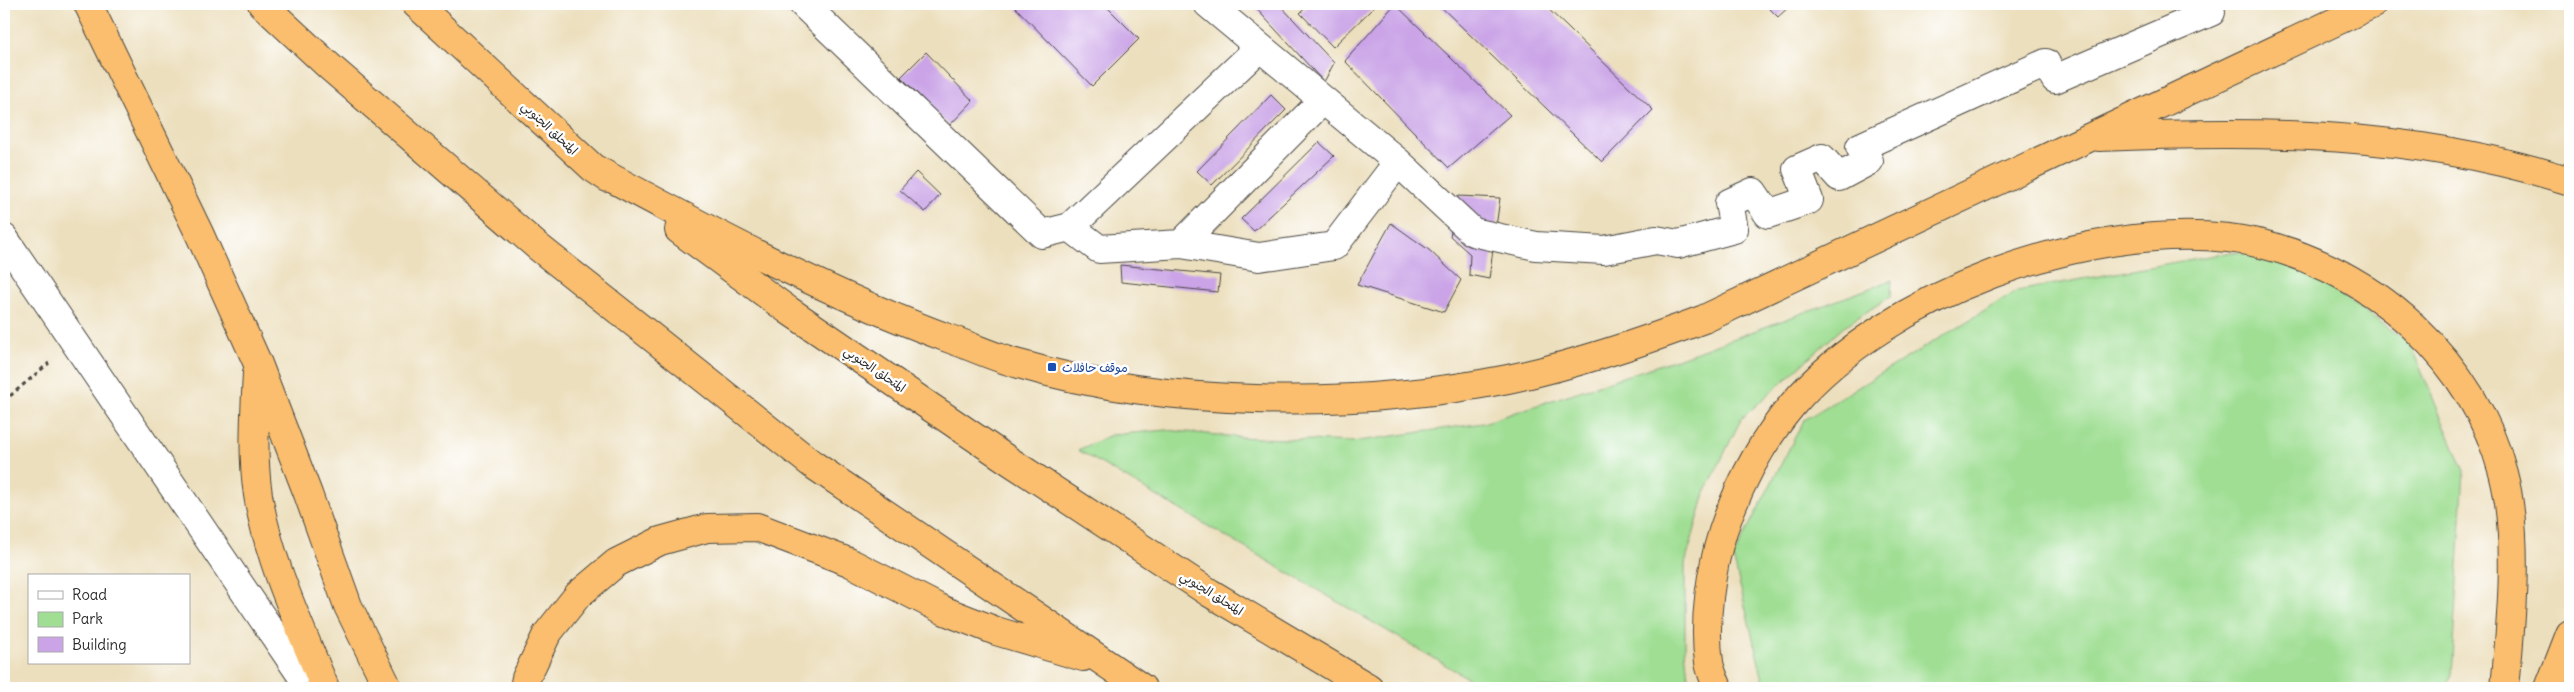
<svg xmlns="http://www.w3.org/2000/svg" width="2574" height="692" font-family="Delius,'Playpen Sans Arabic',sans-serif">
<rect width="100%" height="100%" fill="#fff"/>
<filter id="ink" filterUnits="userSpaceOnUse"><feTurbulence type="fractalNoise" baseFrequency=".02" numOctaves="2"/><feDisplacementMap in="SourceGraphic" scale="10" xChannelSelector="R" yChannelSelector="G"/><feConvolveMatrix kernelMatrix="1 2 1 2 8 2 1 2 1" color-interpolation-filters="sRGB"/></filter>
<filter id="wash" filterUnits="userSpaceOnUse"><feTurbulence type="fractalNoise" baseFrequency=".0096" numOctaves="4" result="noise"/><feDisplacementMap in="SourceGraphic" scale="20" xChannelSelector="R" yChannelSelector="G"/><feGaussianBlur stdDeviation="1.12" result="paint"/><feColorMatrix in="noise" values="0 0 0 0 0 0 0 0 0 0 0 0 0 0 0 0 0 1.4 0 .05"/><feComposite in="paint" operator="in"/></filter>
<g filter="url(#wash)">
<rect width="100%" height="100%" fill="#ecdfbd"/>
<path fill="#9fde93" stroke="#65845f" d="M 2231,252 L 2286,257 L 2409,342 L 2464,471 L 2451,675 L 2446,688 L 1765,688 L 1733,557 L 1804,420 L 2017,291 Z
M 1892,280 L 1891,296 L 1846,325 L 1741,419 L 1705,493 L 1685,564 L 1685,648 L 1689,688 L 1485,688 L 1078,450 L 1111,435 L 1166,430 L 1238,437 L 1352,442 L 1483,423 L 1689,355 Z"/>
<g id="blocks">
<path fill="#caa4e7" d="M 1012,4 L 1104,4 L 1139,39 L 1092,86 Z
M 1252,4 L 1279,4 L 1334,63 L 1324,82 Z
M 1310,4 L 1377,4 L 1333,47 L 1300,13 Z
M 1395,4 L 1510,115 L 1449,168 L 1345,61 Z
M 1438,4 L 1543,4 L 1653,110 L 1602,162 Z
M 1765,4 L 1792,4 L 1778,17 Z
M 926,52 L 973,101 L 949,126 L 901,77 Z
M 1271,95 L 1286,110 L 1212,185 L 1197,171 Z
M 1319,142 L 1334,156 L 1254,231 L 1241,219 Z
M 916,172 L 940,195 L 925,212 L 900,190 Z
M 1458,196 L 1500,198 L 1489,279 L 1469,275 L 1470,254 L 1450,236 Z
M 1391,223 L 1429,250 L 1461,280 L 1444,312 L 1357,285 Z
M 1120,265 L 1220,275 L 1218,292 L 1121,282 Z"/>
</g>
</g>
<g filter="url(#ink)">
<use href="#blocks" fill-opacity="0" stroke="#484641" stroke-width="1"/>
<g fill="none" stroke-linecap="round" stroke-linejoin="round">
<defs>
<path id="minor" d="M 803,4 L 1042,234 L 1070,227 L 1259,48
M 1208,4 L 1398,162 L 1473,232 L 1536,246 L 1604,250 L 1656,240 L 1678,244 L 1734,229 L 1729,203 L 1753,192 L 1768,214 L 1809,200 L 1797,169 L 1822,158 L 1839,177 L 1869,161 L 1860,147 L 2046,63 L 2055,79 L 2211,12 L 2208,4
M 1070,227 L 1099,249 L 1181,244 L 1323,100
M 4,238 L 310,688
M 1181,244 L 1259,257 L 1334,246 L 1398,162"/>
<path id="highway" d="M 88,4 L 199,233 L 258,364 L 308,494 L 348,606 L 388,688
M 262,4 L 331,68 L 537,246 L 812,464 L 1142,688
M 416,4 L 593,168 L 608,178
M 2099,137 C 2262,130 2413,131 2570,181
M 593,168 C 712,232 825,293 953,340 C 975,348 996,358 1019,364 C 1167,408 1357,409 1508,379 C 1575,365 1640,343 1704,319 L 2373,4
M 679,230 L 788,310 L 1008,460 L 1210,593 L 1369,688
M 257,373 C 255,414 252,455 258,495 C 269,562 300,626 325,688
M 524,688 L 526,678 L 547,634 L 578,595 L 616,563 L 660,541 L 707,528 L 757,527 L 849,562 L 945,611 L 996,631 L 1083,657
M 1718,688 C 1715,680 1710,671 1709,662 C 1703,622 1711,569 1723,531 C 1739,484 1761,442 1793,404 C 1887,294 2086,222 2228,238 C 2296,246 2364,280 2414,327 C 2456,367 2488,416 2503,473 C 2520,537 2511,623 2505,688
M 2549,688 L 2570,634"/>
</defs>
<use href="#minor" stroke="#484641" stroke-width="30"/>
<use href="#highway" stroke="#484641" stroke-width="30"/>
<path stroke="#484641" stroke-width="3" stroke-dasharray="4 4" stroke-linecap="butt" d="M 4,401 L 49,363"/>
<use href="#minor" stroke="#fff" stroke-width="28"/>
<use href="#highway" stroke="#fabe6e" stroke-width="28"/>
</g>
</g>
<rect fill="#1a4fb4" stroke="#fff" stroke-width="2" x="1047" y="362" width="10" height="10" rx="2.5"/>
<g text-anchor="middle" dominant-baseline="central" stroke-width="5" stroke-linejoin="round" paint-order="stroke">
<g font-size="12" fill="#2b2b2b" stroke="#fff">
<text transform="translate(550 128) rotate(43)">المتحلق الجنوبي</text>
<text transform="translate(875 369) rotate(34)">المتحلق الجنوبي</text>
<text transform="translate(1212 593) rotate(32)">المتحلق الجنوبي</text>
</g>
<g font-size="12" fill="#164399" stroke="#fff" text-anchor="start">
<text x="1062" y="367">موقف حافلات</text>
</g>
</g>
<rect width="2574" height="692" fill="none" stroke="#fff" stroke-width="20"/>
<rect x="28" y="574" width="162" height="90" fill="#ffffff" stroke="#aaaaaa"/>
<rect x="38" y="591" width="25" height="8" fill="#ffffff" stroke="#aaaaaa"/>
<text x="72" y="600" font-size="15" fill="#2b2b2b">Road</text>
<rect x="38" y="612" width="25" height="15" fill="#9fde93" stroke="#aaaaaa"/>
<text x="72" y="624" font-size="15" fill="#2b2b2b">Park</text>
<rect x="38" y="637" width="25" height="15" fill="#caa4e7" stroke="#aaaaaa"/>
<text x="72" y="650" font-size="15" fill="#2b2b2b">Building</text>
</svg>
